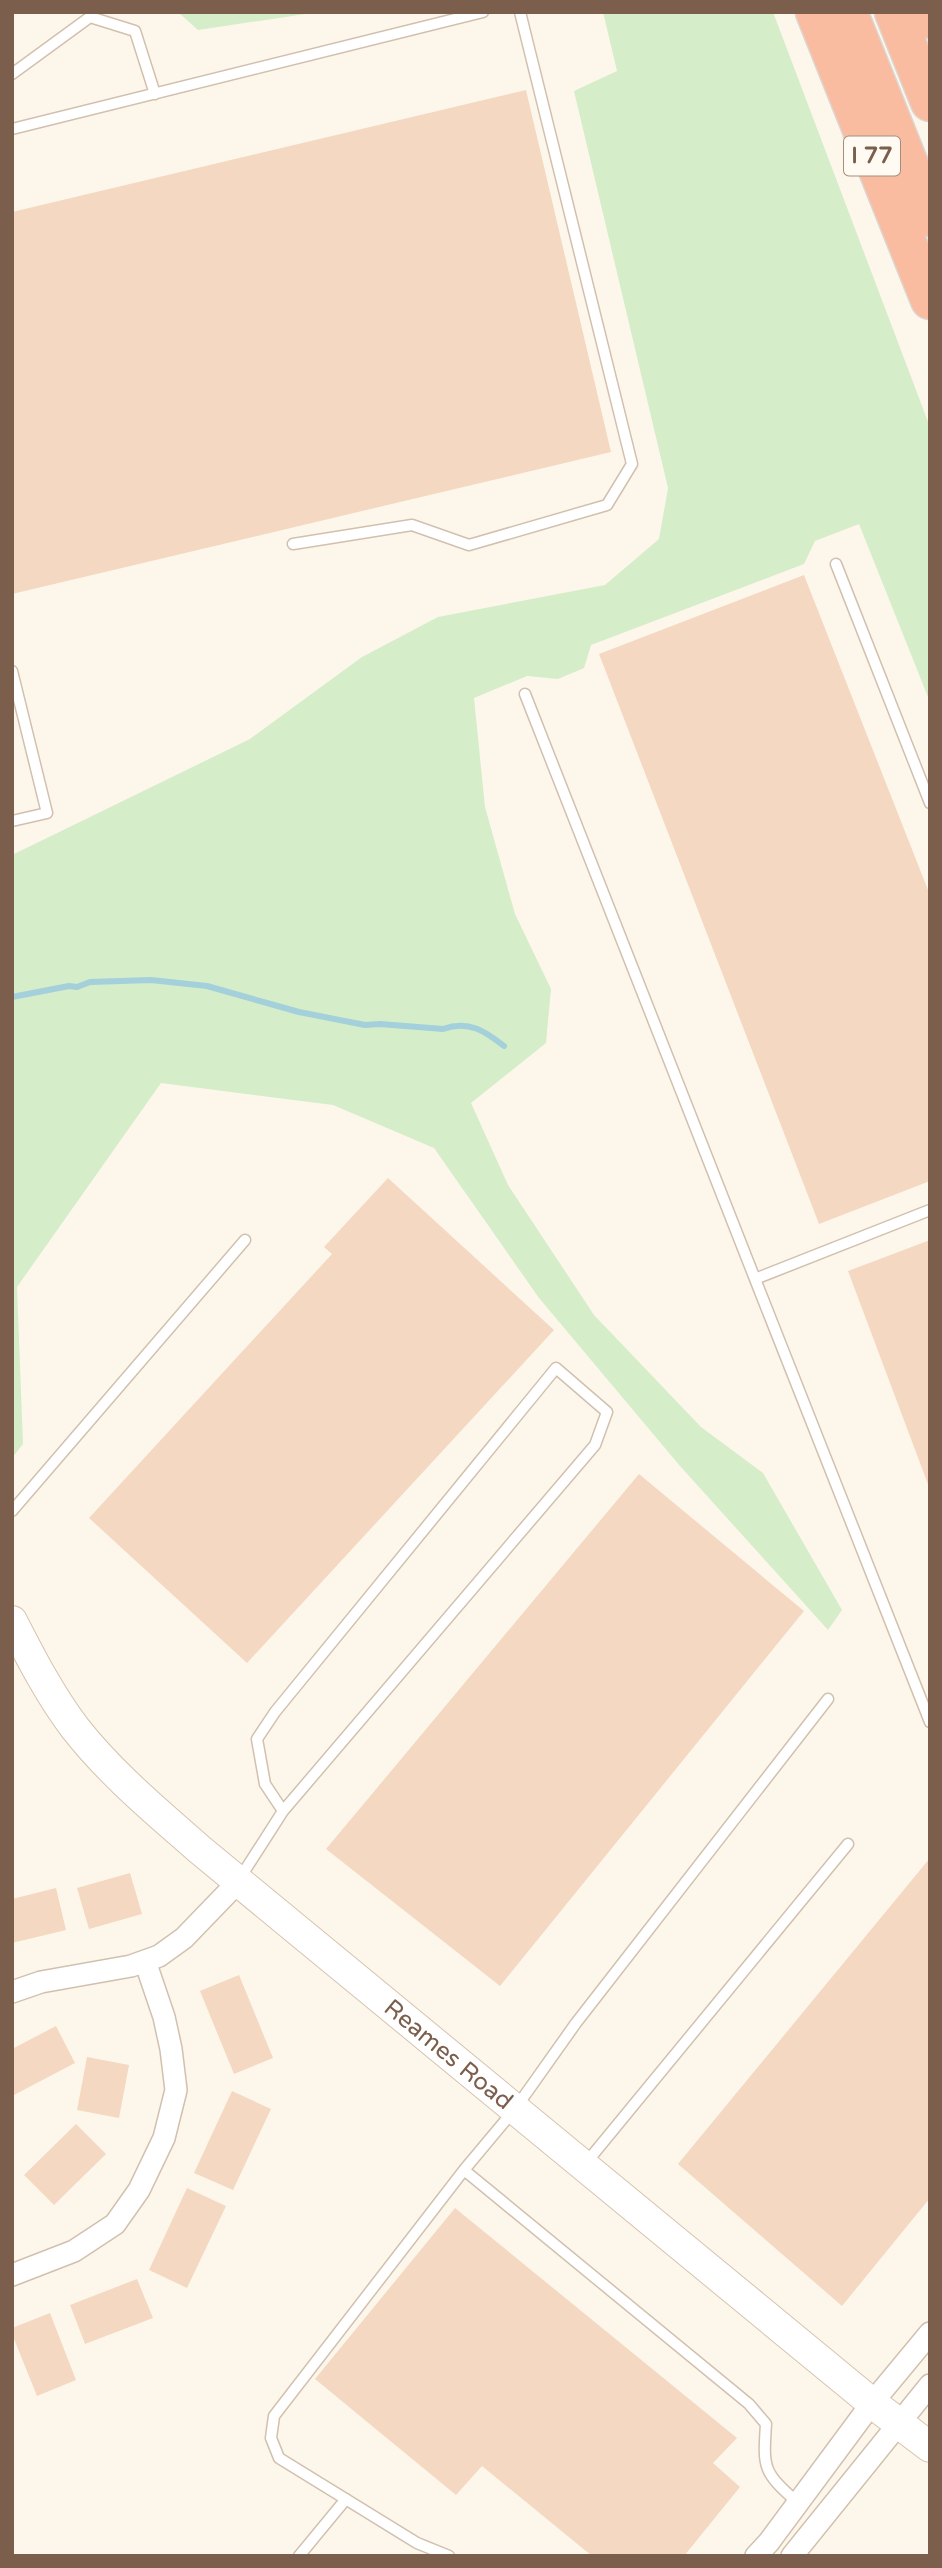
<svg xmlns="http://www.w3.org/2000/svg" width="942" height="2568" font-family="'Varela Round',sans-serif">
<rect width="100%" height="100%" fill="#fdf7eb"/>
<path fill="#d5edc8" d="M 178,12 L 319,12 L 198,30 Z
M 603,12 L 773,12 L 930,427 L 930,702 L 859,524 L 815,541 L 804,564 L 591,645 L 584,668 L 558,679 L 527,676 L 474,698 L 485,807 L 515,914 L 551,989 L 546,1043 L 471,1103 L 508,1185 L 594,1315 L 701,1427 L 763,1473 L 842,1610 L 828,1630 L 680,1466 L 539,1298 L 434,1148 L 333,1105 L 161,1083 L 17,1287 L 23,1444 L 12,1458 L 12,855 L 250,739 L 362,657 L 438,617 L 605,585 L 659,539 L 668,488 L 574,91 L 617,71 Z"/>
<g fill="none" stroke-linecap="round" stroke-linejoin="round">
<path stroke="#a3d0db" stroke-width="6" d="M 12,997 L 69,986 L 77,987 L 90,982 L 151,980 L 207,986 L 299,1012 L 365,1025 L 380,1024 L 443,1029 C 469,1020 485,1031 504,1046"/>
</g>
<path fill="#f4d8c1" d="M 526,90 L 611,452 L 12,594 L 12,212 Z
M 804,575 L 930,895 L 930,1181 L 819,1224 L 599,654 Z
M 388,1178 L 554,1330 L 247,1663 L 89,1518 L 332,1254 L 324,1247 Z
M 930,1240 L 930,1487 L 929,1487 L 848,1271 Z
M 639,1474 L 804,1611 L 500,1986 L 326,1849 Z
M 930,1858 L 930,2198 L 842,2306 L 678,2164 Z
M 130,1873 L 142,1914 L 89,1929 L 77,1888 Z
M 56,1888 L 66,1930 L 12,1943 L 12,1899 Z
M 239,1975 L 273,2058 L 234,2074 L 200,1991 Z
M 56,2026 L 75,2063 L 12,2096 L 12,2049 Z
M 87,2057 L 129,2065 L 119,2118 L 77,2110 Z
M 232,2091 L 271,2109 L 233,2190 L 194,2173 Z
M 76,2124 L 106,2154 L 54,2205 L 24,2175 Z
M 187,2188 L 226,2206 L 187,2288 L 149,2270 Z
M 455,2208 L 737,2438 L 713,2463 L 740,2487 L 684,2556 L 592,2556 L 482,2466 L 456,2495 L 315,2379 Z
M 137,2279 L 153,2318 L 85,2344 L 70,2305 Z
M 50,2313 L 76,2380 L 37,2396 L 12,2334 L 12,2328 Z"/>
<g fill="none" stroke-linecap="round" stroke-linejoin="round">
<defs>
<path id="lane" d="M 12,74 L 90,17 L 135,31 L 155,94
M 12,129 L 483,12
M 293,544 L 412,525 L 469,545 L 607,505 L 632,464 L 520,12
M 836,564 L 930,803
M 12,671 L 47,813 L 12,821
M 525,694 L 755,1279 L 930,1210
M 755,1279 L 930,1722
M 12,1511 L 245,1240
M 240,1878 L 283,1811 L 595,1445 L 607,1412 L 556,1368 L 275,1712 L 257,1739 L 265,1784 L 283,1811
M 586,2163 L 848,1844
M 798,2503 C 763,2472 763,2469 766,2424 L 749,2404 L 464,2170 L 515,2109 L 576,2023 L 828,1699
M 299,2556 L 346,2499
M 449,2556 L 417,2543 L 279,2458 L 271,2438 L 274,2416 L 464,2170"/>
<path id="street" d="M 12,1992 L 41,1982 L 131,1966 L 159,1956 L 184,1938 L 239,1881
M 12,2275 L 74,2251 L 115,2224 L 139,2190 L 164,2138 L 176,2090 L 171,2049 L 164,2017 L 145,1961
M 756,2556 L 769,2542 L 872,2403 L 930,2333
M 792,2556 L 930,2385"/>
<g id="secondary">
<path id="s1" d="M 12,1621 C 31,1658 50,1695 75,1728 C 111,1774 156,1811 199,1849 L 872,2403 L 930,2447"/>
</g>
<path id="highway" d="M 815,12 L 930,300
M 848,12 L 930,217
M 894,12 L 930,102
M 927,12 L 930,19"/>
</defs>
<use href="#lane" stroke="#d2c0af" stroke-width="13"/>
<use href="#street" stroke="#d2c0af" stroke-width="24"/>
<use href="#secondary" stroke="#d7c2af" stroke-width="32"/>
<use href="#highway" stroke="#ddd5d0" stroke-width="41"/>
<use href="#lane" stroke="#fff" stroke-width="10"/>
<use href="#street" stroke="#fff" stroke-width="21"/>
<use href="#secondary" stroke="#fff" stroke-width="30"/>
<use href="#highway" stroke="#f9bca0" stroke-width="38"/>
</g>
<g text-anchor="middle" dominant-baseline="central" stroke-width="6" stroke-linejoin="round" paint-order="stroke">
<rect fill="#fffbf3" stroke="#a38e7e" stroke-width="2" x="844" y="136.5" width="56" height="39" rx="5"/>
<g font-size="23" font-weight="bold" fill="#7b5f4c">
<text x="872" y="156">I 77</text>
</g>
<g font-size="24" fill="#7b5f4c" stroke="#fffbf3">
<text stroke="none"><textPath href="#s1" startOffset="621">Reames Road</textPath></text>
</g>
</g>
<rect width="942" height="2568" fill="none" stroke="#7b5f4c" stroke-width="28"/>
</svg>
